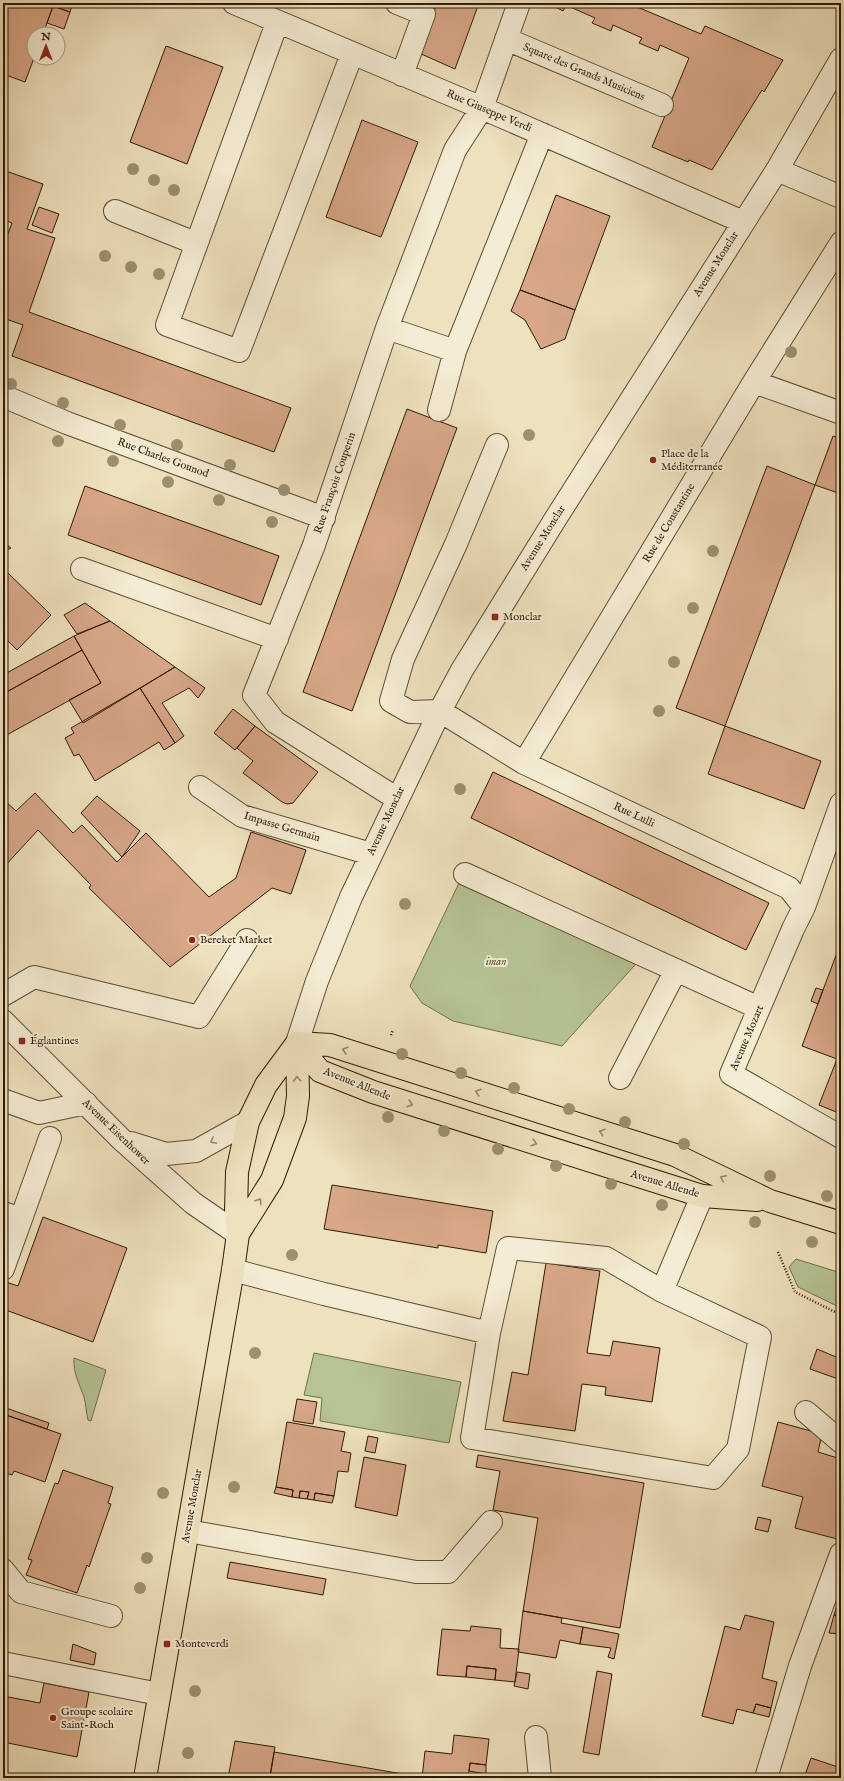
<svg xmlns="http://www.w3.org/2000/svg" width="844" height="1781" font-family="'IM FELL English',serif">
<rect width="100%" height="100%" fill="#eee1bd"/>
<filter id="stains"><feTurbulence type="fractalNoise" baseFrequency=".005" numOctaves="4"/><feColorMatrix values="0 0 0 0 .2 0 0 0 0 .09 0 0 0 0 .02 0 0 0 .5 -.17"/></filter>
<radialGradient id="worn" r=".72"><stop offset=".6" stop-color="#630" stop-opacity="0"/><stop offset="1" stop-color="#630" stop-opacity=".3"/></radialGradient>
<path fill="#b6c393" stroke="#726e4c" d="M 460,881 L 643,956 L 562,1046 L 453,1021 L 422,1003 L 410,986 Z
M 796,1259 L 841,1273 L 841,1308 L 798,1287 L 789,1267 Z
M 314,1353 L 461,1382 L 449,1443 L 320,1421 L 322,1398 L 304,1395 Z
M 74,1358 L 106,1370 L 91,1421 L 88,1420 C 86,1412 86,1404 84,1397 C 79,1383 73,1373 74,1358 Z"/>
<path fill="#d7a788" stroke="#2f1a06" d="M 3,3 L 73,3 L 70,12 L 53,6 L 43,34 L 34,34 L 34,58 L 25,82 L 3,74 Z
M 437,3 L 479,3 L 455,69 L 419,53 Z
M 548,3 L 628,3 L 701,34 L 705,26 L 783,60 L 764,92 L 762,90 L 712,170 L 689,160 L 688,162 L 652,147 L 689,58 L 660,45 L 658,51 L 639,43 L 642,38 L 613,25 L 611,31 L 592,23 L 595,18 L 566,5 L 563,11 Z
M 53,6 L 70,12 L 64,29 L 47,23 Z
M 166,46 L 223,67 L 187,164 L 130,142 Z
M 362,120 L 418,142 L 381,237 L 326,217 Z
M 3,170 L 43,184 L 27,229 L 55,238 L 29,312 L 291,408 L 274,452 L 12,356 L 23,325 L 3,318 L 3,247 L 12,223 L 3,219 Z
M 556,195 L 610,216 L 575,310 L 520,290 Z
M 39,207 L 59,214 L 52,233 L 32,225 Z
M 520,290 L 575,310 L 565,339 L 541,349 L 525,320 L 511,311 Z
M 407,409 L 457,428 L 352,711 L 303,692 Z
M 833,436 L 841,439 L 841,494 L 815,485 Z
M 767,466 L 815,485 L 725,726 L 676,708 Z
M 85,486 L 279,556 L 261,605 L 68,535 Z
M 3,542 L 11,548 L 3,552 Z
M 6,571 L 51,615 L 17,650 L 3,636 L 3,574 Z
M 85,603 L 110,621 L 77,634 L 64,615 Z
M 110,621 L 175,667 L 83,723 L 69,700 L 101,683 L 74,636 Z
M 74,636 L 82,650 L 3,694 L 3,675 Z
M 82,650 L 101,683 L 3,737 L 3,694 Z
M 175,667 L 205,688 L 198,698 L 189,688 L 162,703 L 184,736 L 175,743 L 140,688 Z
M 140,688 L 175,743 L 164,750 L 159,742 L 95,781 L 79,754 L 74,756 L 65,738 L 74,733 L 71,728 Z
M 233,709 L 255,726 L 235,750 L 214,733 Z
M 255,726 L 318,772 L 293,803 L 287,804 L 282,802 L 243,773 L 253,761 L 237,748 Z
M 725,726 L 821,761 L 804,809 L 708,774 Z
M 493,772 L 769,903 L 746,950 L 471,818 Z
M 35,793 L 73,833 L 82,825 L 117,862 L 146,833 L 209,897 L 236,878 L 251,832 L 306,850 L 291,894 L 272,888 L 170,967 L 89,888 L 91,885 L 38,830 L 3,868 L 3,799 L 16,811 Z
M 97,796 L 140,831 L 122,857 L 81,813 Z
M 838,950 L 841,951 L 841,1114 L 819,1105 L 837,1059 L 802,1046 Z
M 816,988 L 823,990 L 818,1004 L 811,1001 Z
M 332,1185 L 493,1211 L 486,1253 L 438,1245 L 438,1248 L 324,1229 Z
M 43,1217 L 127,1248 L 93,1342 L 3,1309 L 3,1281 L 18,1286 Z
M 546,1263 L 600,1271 L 587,1353 L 610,1356 L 613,1341 L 660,1348 L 652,1402 L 605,1395 L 606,1387 L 582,1384 L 575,1431 L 503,1421 L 512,1372 L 528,1375 Z
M 817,1349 L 841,1359 L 841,1380 L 810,1369 Z
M 297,1399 L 317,1402 L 313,1424 L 293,1421 Z
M 3,1407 L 49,1423 L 47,1429 L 3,1414 Z
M 3,1414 L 61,1434 L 45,1482 L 14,1471 L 12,1475 L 3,1472 Z
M 287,1422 L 345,1432 L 341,1451 L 351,1453 L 348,1472 L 338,1471 L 334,1496 L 315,1493 L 314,1500 L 307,1499 L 309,1492 L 300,1491 L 299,1498 L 292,1497 L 293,1490 L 276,1487 Z
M 778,1422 L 822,1434 L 818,1452 L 841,1459 L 841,1540 L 795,1528 L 803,1497 L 762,1486 Z
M 368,1436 L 378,1438 L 375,1453 L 365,1451 Z
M 478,1455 L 644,1483 L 620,1628 L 523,1611 L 538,1518 L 493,1510 L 500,1471 L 476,1467 Z
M 364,1457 L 406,1465 L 397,1516 L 355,1507 Z
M 63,1470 L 113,1487 L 108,1503 L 111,1504 L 89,1567 L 87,1565 L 77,1593 L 26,1575 L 32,1560 L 28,1559 L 55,1483 L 58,1484 Z
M 276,1487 L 293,1490 L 292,1497 L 274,1493 Z
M 300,1491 L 309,1492 L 307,1499 L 299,1498 Z
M 315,1493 L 334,1496 L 332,1503 L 314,1500 Z
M 758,1517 L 771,1520 L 768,1532 L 755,1529 Z
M 230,1562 L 326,1579 L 323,1595 L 227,1578 Z
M 841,1592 L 841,1616 L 834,1615 Z
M 523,1611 L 562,1618 L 561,1623 L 583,1627 L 580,1644 L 560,1640 L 556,1658 L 518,1652 Z
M 745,1615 L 774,1622 L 762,1678 L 777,1682 L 771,1708 L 756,1704 L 753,1713 L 737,1709 L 733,1724 L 702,1716 L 725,1626 L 740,1630 Z
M 834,1615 L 841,1616 L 841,1634 L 829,1633 Z
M 471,1626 L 501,1629 L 500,1648 L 519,1649 L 515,1682 L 495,1680 L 496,1669 L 467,1666 L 466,1677 L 437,1675 L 442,1629 L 470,1631 Z
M 583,1627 L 619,1634 L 614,1659 L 608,1657 L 611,1648 L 580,1644 Z
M 73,1644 L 96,1653 L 94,1665 L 70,1660 Z
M 467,1666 L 496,1669 L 495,1680 L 466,1677 Z
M 597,1671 L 612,1674 L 599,1755 L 583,1752 Z
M 517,1672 L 530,1674 L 528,1689 L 514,1686 Z
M 44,1683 L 89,1692 L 77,1757 L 3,1742 L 3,1696 L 40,1703 Z
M 756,1704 L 771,1708 L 769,1717 L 753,1713 Z
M 454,1735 L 489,1739 L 486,1765 L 470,1763 L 468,1778 L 422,1778 L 425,1751 L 452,1754 Z
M 235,1741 L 275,1747 L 270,1778 L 228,1778 Z
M 274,1752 L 403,1774 L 402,1778 L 286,1778 L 270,1775 Z
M 811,1758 L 841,1768 L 841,1778 L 804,1778 Z
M 470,1763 L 486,1765 L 486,1774 L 469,1771 Z"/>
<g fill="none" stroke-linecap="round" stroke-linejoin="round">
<defs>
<path id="minor" d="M 234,3 L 482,108 L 743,222
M 397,3 L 424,14 L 402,75
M 277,23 L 167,325 L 239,351 L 352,54
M 506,39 L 662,105
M 777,170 L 841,197
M 115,211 L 195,243
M 387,328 L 455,351 L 542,134
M 754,382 L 841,413
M 3,396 L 67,423 L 324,518
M 439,410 L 455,351
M 497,445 L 456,544 L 403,659 L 391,701 L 410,712 L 440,711 L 524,763 L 789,888 L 804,907 L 793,929 L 731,1074 L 841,1137
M 82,569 L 277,639
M 524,763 L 754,382 L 841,243
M 200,787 L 242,816 L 371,854
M 396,798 L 275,722 L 254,695 L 314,545 L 387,328 L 455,150 L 482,108 L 519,3
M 465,874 L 759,1008
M 804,907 L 841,804
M 3,995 L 34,977 L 199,1017 L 247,940
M 3,1021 L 122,1140 L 193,1203 L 238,1234
M 297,1043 L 317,981 L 351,897 L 440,711 L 462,670 L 556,518 L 777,170 L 841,59
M 620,1078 L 676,970
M 3,1100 L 39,1113 L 86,1103
M 131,1143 L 166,1154 L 196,1151 L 248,1122
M 3,1213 L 21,1219 L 50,1138
M 3,1269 L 21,1219
M 233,1270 L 324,1294 L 489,1333 L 508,1248 L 606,1258 L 662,1291 L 760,1337 L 738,1449 L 713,1478 L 472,1438 L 489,1333
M 662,1291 L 702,1196
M 806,1412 L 841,1442
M 188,1531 L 416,1572 L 448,1572 L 491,1522
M 3,1570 L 21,1592 L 111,1616
M 3,1663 L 159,1694
M 536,1737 L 540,1778
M 766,1778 L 800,1666 L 841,1554"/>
<path id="major" d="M 297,1043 L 330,1045 L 675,1155 L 770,1201 L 841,1223
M 297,1043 L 320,1071 L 373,1092 L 702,1196 L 757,1200
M 238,1234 L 272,1180 L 295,1118 L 298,1096 L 297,1043
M 145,1778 L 233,1270 L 238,1234 L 236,1211 L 237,1172 L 248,1122 L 266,1085 L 297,1043"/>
</defs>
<use href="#minor" stroke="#5f4c34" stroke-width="24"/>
<use href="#major" stroke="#2f1a06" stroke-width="24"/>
<path stroke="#2f1a06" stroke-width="2.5" stroke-dasharray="1 2" stroke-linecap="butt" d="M 391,1035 L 393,1030
M 778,1252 L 795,1292 L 841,1315"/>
<use href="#minor" stroke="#f4ecd4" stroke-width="22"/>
<use href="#major" stroke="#eee1bd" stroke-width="22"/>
</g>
<g fill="#9c906f">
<circle cx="133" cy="169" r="6"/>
<circle cx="154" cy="180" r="6"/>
<circle cx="174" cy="190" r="6"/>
<circle cx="105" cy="256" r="6"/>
<circle cx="131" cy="267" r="6"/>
<circle cx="159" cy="274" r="6"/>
<circle cx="791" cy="352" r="6"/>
<circle cx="11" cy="384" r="6"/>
<circle cx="63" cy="403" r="6"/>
<circle cx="120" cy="425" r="6"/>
<circle cx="529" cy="435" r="6"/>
<circle cx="58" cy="441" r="6"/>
<circle cx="177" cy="445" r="6"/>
<circle cx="113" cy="461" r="6"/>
<circle cx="230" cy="465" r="6"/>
<circle cx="168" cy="482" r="6"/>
<circle cx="284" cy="490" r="6"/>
<circle cx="219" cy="500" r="6"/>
<circle cx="272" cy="522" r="6"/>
<circle cx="713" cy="551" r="6"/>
<circle cx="693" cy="608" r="6"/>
<circle cx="674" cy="662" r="6"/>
<circle cx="659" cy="711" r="6"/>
<circle cx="460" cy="789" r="6"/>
<circle cx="405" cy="904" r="6"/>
<circle cx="402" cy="1054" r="6"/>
<circle cx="461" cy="1073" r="6"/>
<circle cx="514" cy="1088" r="6"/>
<circle cx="569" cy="1109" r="6"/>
<circle cx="388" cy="1117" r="6"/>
<circle cx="625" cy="1122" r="6"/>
<circle cx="444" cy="1131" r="6"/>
<circle cx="684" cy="1144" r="6"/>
<circle cx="498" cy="1149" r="6"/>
<circle cx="556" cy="1166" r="6"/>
<circle cx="770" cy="1176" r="6"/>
<circle cx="611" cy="1184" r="6"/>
<circle cx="827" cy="1196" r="6"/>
<circle cx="662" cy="1205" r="6"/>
<circle cx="755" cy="1222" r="6"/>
<circle cx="812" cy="1242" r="6"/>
<circle cx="292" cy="1255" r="6"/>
<circle cx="255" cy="1353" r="6"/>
<circle cx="234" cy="1487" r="6"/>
<circle cx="163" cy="1493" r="6"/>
<circle cx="147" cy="1558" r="6"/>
<circle cx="140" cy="1588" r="6"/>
<circle cx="195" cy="1691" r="6"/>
<circle cx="188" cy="1753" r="6"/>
</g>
<defs><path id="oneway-chevron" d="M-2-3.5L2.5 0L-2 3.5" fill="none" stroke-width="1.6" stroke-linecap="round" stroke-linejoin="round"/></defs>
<g stroke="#98876b">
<use href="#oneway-chevron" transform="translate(345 1050) rotate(-163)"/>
<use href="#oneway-chevron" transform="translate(297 1079) rotate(-94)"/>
<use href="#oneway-chevron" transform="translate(478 1092) rotate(-162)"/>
<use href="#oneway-chevron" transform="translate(410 1104) rotate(17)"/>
<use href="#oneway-chevron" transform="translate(602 1132) rotate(-162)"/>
<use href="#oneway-chevron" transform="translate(534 1143) rotate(17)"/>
<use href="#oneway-chevron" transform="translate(723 1178) rotate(-154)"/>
<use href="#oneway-chevron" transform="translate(259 1201) rotate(-58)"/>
</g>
<use stroke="#9b8e77" href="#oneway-chevron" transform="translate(213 1141) rotate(152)"/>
<g fill="#8f2418" stroke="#f4ecd4" stroke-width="1.5">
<circle cx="653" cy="460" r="4"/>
<rect x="491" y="613" width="8" height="8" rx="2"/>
<circle cx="192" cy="940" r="4"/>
<rect x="18" y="1037" width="8" height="8" rx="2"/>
<rect x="163" y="1640" width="8" height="8" rx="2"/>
<circle cx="53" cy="1718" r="4"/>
</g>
<g text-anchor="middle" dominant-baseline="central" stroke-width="4" stroke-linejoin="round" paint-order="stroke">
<g font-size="11" fill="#2f1a06" stroke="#f4ecd4">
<text transform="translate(584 72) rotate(23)">Square des Grands Musiciens</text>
<text transform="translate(489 111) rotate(23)">Rue Giuseppe Verdi</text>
<text transform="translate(716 264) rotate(-58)">Avenue Monclar</text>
<text transform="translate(163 458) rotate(20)">Rue Charles Gounod</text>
<text transform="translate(335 483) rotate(-71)">Rue François Couperin</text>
<text transform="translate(669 523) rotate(-59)">Rue de Constantine</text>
<text transform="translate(543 538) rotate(-58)">Avenue Monclar</text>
<text transform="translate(634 815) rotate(25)">Rue Lulli</text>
<text transform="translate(386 821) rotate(-65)">Avenue Monclar</text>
<text transform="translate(282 827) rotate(17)">Impasse Germain</text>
<text transform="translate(747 1038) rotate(-67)">Avenue Mozart</text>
<text transform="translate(357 1084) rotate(22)">Avenue Allende</text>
<text transform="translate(116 1132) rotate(44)">Avenue Eisenhower</text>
<text transform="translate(665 1184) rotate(17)">Avenue Allende</text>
<text transform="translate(192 1506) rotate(-80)">Avenue Monclar</text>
</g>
<g font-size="11" fill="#2f1a06" stroke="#f4ecd4" text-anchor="start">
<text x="661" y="454">Place de la<tspan x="661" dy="13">Méditerranée</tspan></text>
<text x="503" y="617">Monclar</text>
<text x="200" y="940">Bereket Market</text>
<text x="30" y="1041">Églantines</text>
<text x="175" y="1644">Monteverdi</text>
<text x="61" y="1712">Groupe scolaire<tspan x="61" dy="13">Saint-Roch</tspan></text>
</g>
<g font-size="11" font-style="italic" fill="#584d30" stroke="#f4ecd4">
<text x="496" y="962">iman</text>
</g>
</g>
<rect width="844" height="1781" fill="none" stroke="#eee1bd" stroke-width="16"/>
<rect x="4" y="4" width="836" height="1773" fill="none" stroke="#2f1a06" stroke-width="2"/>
<rect x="8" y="8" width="828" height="1765" fill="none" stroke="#2f1a06"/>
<g transform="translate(46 46)"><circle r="19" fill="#f4ecd4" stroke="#a59882"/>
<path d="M0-3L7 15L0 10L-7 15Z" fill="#8f2418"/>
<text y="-6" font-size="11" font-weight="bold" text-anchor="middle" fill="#2f1a06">N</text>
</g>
<rect width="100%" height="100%" filter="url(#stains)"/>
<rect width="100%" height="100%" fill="url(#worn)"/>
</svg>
